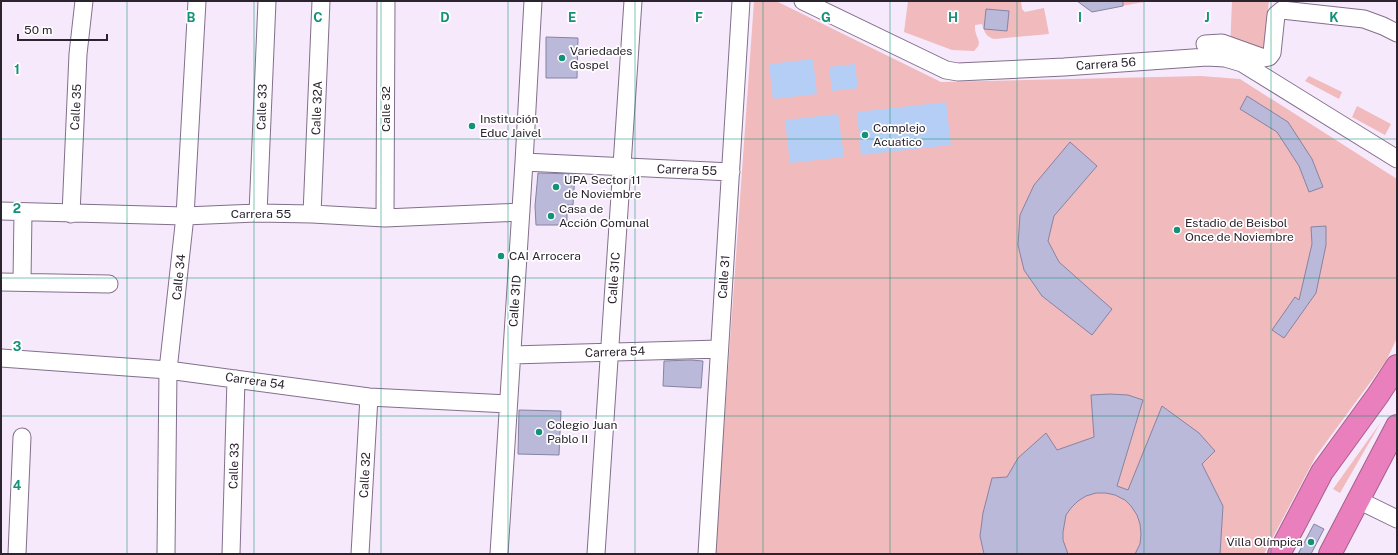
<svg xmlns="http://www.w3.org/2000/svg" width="1398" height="555" font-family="'Public Sans',sans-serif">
<rect width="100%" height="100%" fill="#f6e9fb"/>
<path fill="#f1babd" d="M 754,1 L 776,1 L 941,82 L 1201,76 L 1240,79 L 1397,179 L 1397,338 L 1386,361 L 1316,456 L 1264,554 L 715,554 Z
M 908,1 L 1021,1 L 1022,9 L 1025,12 L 1044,8 L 1049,34 L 995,39 C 987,38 984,32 982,24 L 975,25 C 974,39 985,41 974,51 L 952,50 L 904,32 Z
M 1077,1 L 1150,1 L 1092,11 Z
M 1232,1 L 1269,1 L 1263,52 L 1230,51 Z
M 1309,76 L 1342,92 L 1339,99 L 1305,81 Z
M 1357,106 L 1391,124 L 1385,135 L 1352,117 Z
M 1381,422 L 1340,493 L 1333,489 Z"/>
<path fill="#b5cef6" d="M 813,59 L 817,94 L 773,99 L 769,64 Z
M 855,64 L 858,88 L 832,91 L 829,67 Z
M 946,102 L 951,145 L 861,155 L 857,112 Z
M 838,114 L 844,157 L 790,163 L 785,120 Z"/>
<path fill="#bbb9da" stroke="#8683a3" d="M 1077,1 L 1123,1 L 1123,6 L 1092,12 Z
M 986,9 L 1009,11 L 1007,31 L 984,29 Z
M 546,37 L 578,38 L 577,78 L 546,78 Z
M 1247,96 L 1288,122 L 1312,159 L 1323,187 L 1309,192 L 1299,166 L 1277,132 L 1240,109 Z
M 1070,142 L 1097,166 L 1054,216 L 1048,241 L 1059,262 L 1112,309 L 1092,335 L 1042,296 L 1024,270 L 1018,245 L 1020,215 L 1034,185 Z
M 538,173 L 575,174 L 573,205 L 567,205 L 567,225 L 536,225 L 535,206 Z
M 1326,226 L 1326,245 L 1316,293 L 1284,338 L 1272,330 L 1295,297 L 1299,300 L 1312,244 L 1311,227 Z
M 691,360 L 703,361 L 701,388 L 663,386 L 664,361 Z
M 1110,394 L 1128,395 L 1143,400 L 1117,486 L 1128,490 L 1162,406 L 1199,433 L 1215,451 L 1202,464 L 1223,506 L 1220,554 L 1135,554 L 1140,544 L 1141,534 L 1140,524 L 1137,515 L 1131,506 L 1125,500 L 1115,495 L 1106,493 L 1096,493 L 1086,496 L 1078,501 L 1071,508 L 1066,515 L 1063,532 L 1063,540 L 1068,554 L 984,554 L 980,536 L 983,513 L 992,478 L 1007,477 L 1018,458 L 1046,433 L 1057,450 L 1094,437 L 1091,395 Z
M 519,410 L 561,411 L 559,455 L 518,454 Z
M 1314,524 L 1324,529 L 1311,554 L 1298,554 Z"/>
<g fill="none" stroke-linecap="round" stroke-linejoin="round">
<defs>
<path id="minor" d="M 803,1 L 946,70 L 958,72 L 1064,67 L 1207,57 L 1225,58 L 1242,63 L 1397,159
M 1205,44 L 1222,43 L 1264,58 L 1269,57 L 1272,53 L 1276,15 L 1282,10 L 1364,19 L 1383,26 L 1397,33
M 524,162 L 731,172
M 1,211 L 185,216 L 258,213 L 312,214 L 385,218 L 521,212
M 258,213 L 267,1
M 71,214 L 78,54 L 84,1
M 312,214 L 321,1
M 385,218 L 386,1
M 1,282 L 109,284
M 22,282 L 23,212
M 512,355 L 719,349
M 1,358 L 168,370 L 369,397 L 508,404
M 1358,500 L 1397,519
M 17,554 L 22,437
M 166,554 L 168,370 L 185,216 L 197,1
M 231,554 L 236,379
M 360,554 L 369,397
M 499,554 L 524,162 L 533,1
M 596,554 L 633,1
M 707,554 L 741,1"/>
<path id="highway" d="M 1279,554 L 1322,472 L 1378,395 L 1397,366
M 1330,554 L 1397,426"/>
</defs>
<use href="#minor" stroke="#836f8b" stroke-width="19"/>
<use href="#highway" stroke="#a65f8b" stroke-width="24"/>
<use href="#minor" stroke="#fff" stroke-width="17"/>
<use href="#highway" stroke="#e980bd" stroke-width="22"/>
</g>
<path fill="none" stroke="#149177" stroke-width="1" stroke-opacity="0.55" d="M 127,1 L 127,554M 254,1 L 254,554M 381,1 L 381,554M 508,1 L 508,554M 635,1 L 635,554M 763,1 L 763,554M 890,1 L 890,554M 1017,1 L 1017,554M 1144,1 L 1144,554M 1271,1 L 1271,554M 1,139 L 1397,139M 1,278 L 1397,278M 1,416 L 1397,416"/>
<g fill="#149177" stroke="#fff" stroke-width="1.5">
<circle cx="562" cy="58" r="4"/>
<circle cx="472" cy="126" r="4"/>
<circle cx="865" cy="135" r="4"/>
<circle cx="556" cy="187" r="4"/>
<circle cx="551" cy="216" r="4"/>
<circle cx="1177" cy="230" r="4"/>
<circle cx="501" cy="256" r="4"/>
<circle cx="539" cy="432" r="4"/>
<circle cx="1311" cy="542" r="4"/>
</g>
<g text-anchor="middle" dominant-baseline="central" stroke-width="3.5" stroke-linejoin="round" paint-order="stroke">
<g font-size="12" fill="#2b232e" stroke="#fff" text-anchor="start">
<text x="570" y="51">Variedades<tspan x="570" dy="14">Gospel</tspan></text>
<text x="480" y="119">Institución<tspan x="480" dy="14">Educ Jaivel</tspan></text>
<text x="873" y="128">Complejo<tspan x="873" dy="14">Acuatico</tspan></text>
<text x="564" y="180">UPA Sector 11<tspan x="564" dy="14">de Noviembre</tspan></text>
<text x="559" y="209">Casa de<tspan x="559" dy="14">Acción Comunal</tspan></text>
<text x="1185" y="223">Estadio de Beisbol<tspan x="1185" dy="14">Once de Noviembre</tspan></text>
<text x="509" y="256">CAI Arrocera</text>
<text x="547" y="425">Colegio Juan<tspan x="547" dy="14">Pablo II</tspan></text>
<text x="1303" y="542" text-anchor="end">Villa Olímpica</text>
</g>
<g font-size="12" fill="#2b232e" stroke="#fff">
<text transform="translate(1106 64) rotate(-4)">Carrera 56</text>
<text transform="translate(76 107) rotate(-87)">Calle 35</text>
<text transform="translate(262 107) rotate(-88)">Calle 33</text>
<text transform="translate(317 108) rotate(-88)">Calle 32A</text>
<text transform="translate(386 109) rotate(-90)">Calle 32</text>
<text transform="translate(687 170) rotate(2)">Carrera 55</text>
<text x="261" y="214">Carrera 55</text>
<text transform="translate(179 277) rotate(-84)">Calle 34</text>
<text transform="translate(724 277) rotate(-86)">Calle 31</text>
<text transform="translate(614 278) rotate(-86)">Calle 31C</text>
<text transform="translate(515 301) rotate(-86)">Calle 31D</text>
<text transform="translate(615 352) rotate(-2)">Carrera 54</text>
<text transform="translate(255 381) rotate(8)">Carrera 54</text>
<text transform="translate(234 466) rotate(-88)">Calle 33</text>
<text transform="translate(365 475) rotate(-87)">Calle 32</text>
</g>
</g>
<g font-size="13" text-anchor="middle" font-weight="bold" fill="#149177" stroke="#fff" stroke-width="3.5" stroke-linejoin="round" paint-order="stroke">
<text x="191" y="22">B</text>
<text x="318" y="22">C</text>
<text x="445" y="22">D</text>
<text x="572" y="22">E</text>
<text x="699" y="22">F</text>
<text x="826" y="22">G</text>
<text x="953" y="22">H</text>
<text x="1080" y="22">I</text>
<text x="1207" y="22">J</text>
<text x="1334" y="22">K</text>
<text x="17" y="74">1</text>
<text x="17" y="213">2</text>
<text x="17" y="351">3</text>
<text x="17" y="490">4</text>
</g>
<rect width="1398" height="555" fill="none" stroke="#2b232e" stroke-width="4"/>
<path d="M18 34v6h89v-6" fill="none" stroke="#2b232e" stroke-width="2"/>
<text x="24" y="34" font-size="12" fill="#2b232e" stroke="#ffffff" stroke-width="3" paint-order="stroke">50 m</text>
</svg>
